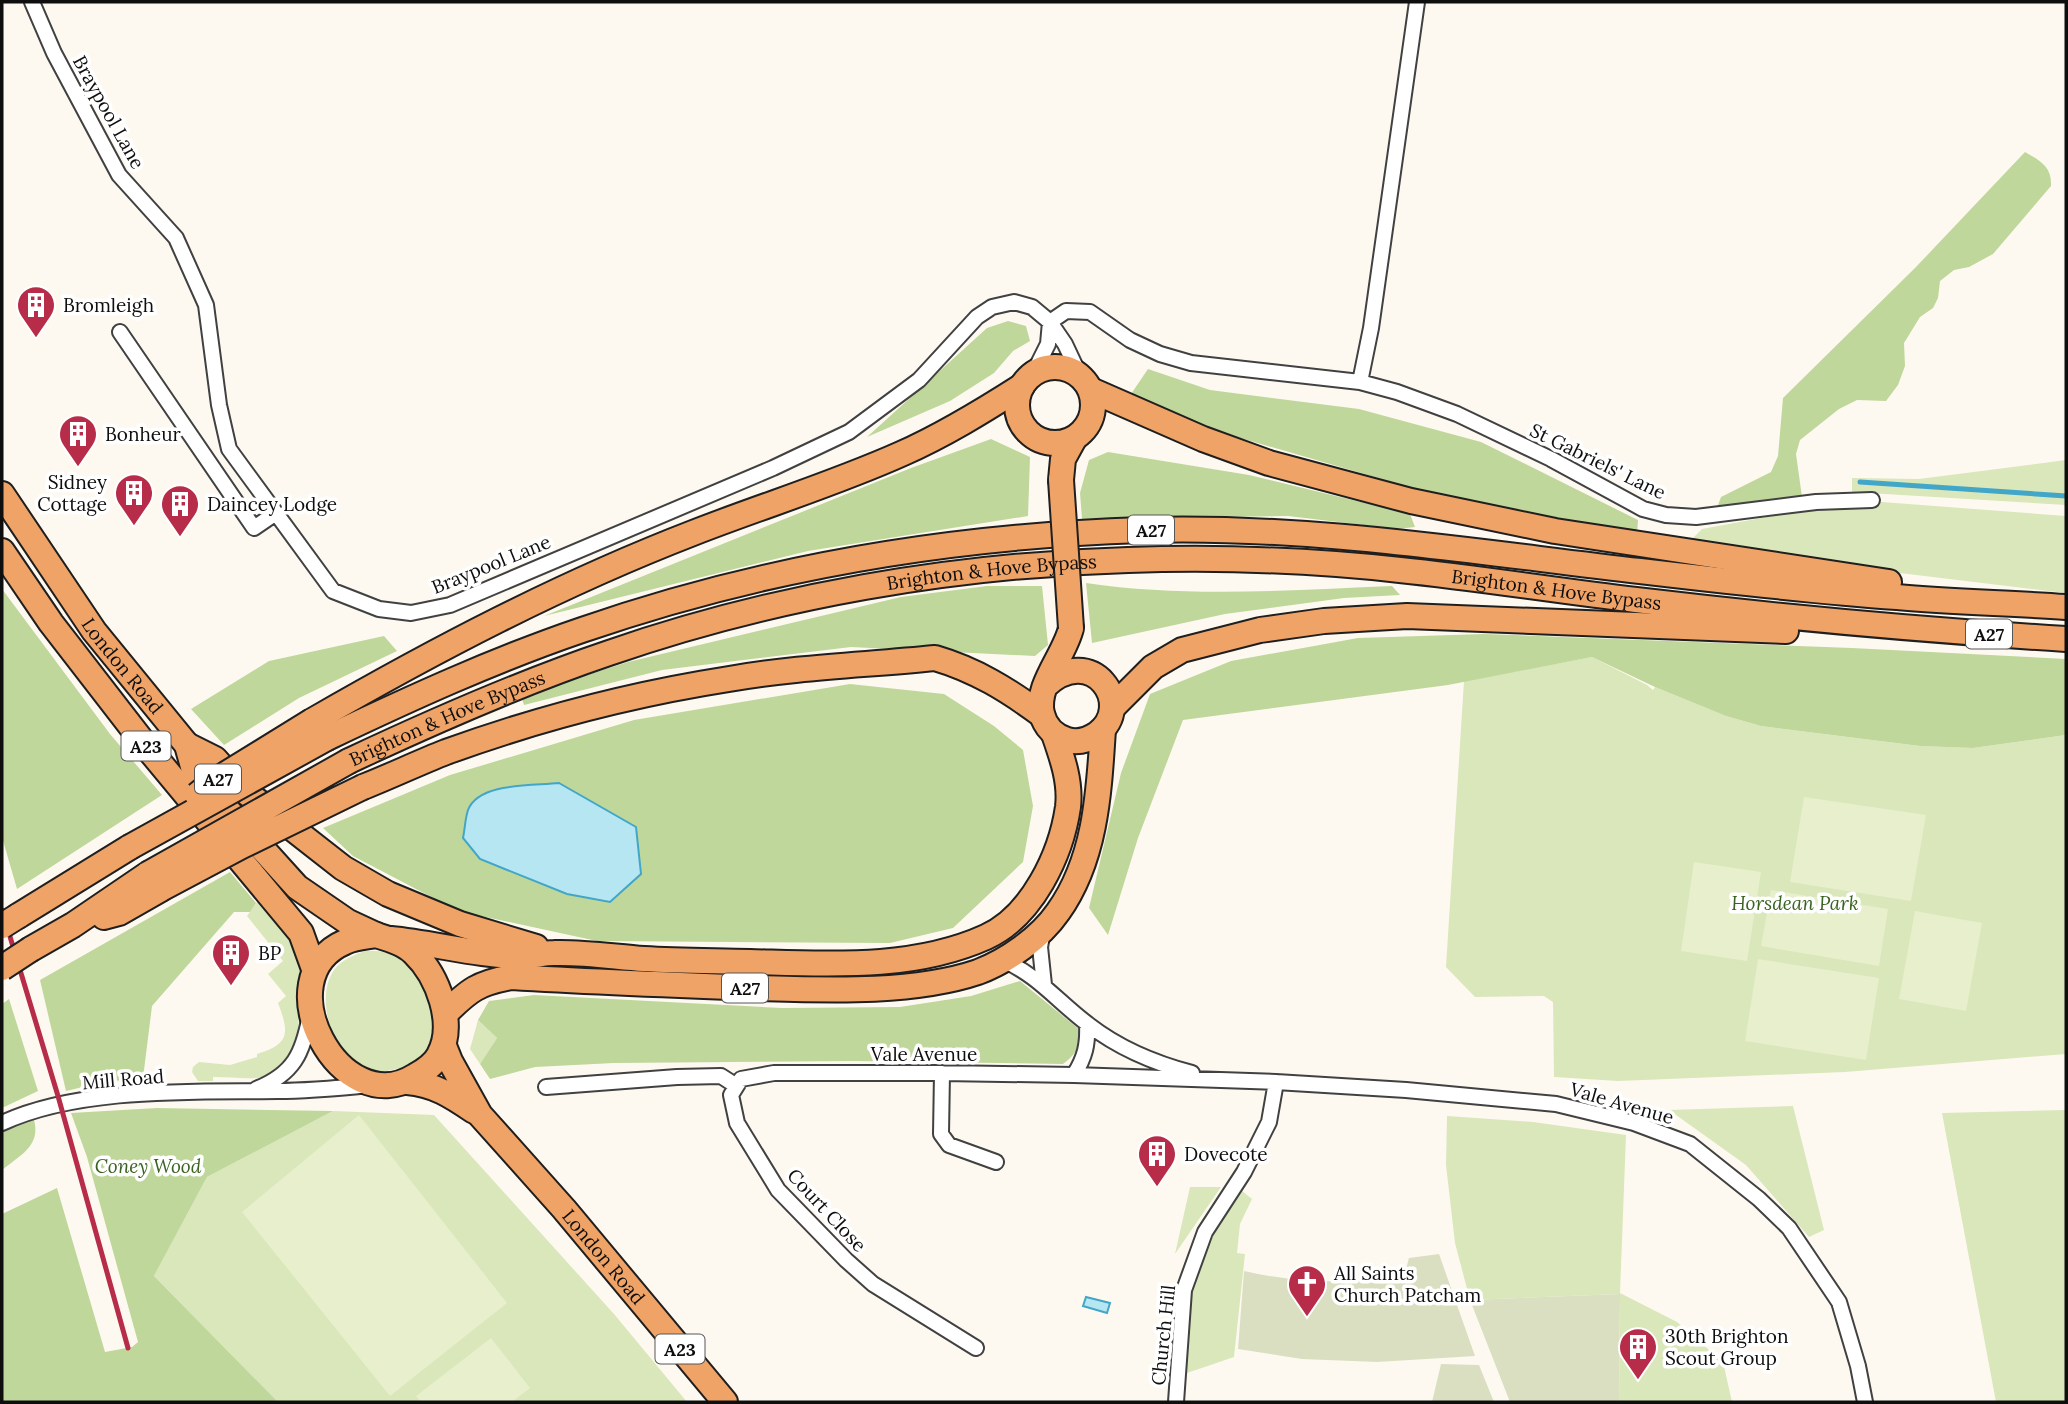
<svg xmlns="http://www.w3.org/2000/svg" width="2068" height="1404" font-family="Lora,serif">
<rect width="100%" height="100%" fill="#fef9f0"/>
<path fill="#d9e7bb" d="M 2066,460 L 2066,505 L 1852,492 L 1852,478 L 1919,479 Z
M 1882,502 L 2066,516 L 2066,593 L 1684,547 L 1702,529 L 1794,512 Z
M 1592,657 L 1647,685 L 1653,690 L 1655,687 L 1726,716 L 1761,726 L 1920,746 L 1973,748 L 2066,735 L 2066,1054 L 1845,1072 L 1618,1081 L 1554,1077 L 1553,1002 L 1544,996 L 1475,997 L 1446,967 L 1464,681 Z
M 260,898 L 294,943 L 301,962 L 298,1037 C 284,1089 253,1077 213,1077 L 213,1081 L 198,1081 L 192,1072 L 193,1067 L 199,1062 L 230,1065 L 257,1057 L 257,1054 C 289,1044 290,1034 278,1003 L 286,996 L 268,974 L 283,961 L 247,916 Z
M 365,951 C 378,951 390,951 402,958 C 427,972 444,1017 430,1043 C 424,1054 415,1064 403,1067 C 394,1070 385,1072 376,1071 C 337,1065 312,1003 334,970 C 341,960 354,955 365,951 Z
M 478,1020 L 497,1038 L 480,1064 L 470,1049 Z
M 1793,1106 L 1824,1230 L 1809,1237 L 1746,1165 L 1669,1110 Z
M 2066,1110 L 2066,1402 L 1996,1402 L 1942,1113 Z
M 333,1111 L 434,1115 L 614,1314 L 687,1402 L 278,1402 L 154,1276 L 207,1177 Z
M 1447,1116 L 1533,1122 L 1626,1135 L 1620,1293 L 1677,1322 L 1723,1362 L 1732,1402 L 1619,1402 L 1620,1294 L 1470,1300 L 1455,1243 L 1446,1165 Z
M 1190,1187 L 1221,1187 L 1175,1254 Z
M 1242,1191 L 1252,1199 L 1240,1224 L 1237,1253 L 1245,1254 L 1234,1357 L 1181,1375 C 1188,1298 1194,1255 1242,1191 Z"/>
<path fill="#bfd79b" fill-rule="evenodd" d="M 2025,152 C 2041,161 2052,167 2051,186 L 1993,254 L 1969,267 L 1954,270 L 1940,281 L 1938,298 L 1933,308 L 1920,317 L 1904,343 L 1905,366 L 1898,385 L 1886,401 L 1857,400 L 1839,409 L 1800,440 L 1796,454 L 1802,497 L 1717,508 L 1721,497 L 1771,472 L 1778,456 L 1783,398 L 1916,267 Z
M 1008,321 L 1026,326 L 1030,341 L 1013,351 L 994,373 L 950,401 L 867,437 L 987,328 Z
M 1148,369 L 1210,390 L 1359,409 L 1481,442 L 1638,520 L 1637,534 L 1416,489 L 1237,437 L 1129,397 Z
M 991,439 L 1030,457 L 1028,516 L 808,551 L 544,616 L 911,468 Z
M 1108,452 L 1249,475 L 1410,514 L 1415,527 L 1397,529 L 1288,516 L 1082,519 L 1080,493 L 1089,460 Z
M 1086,583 C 1187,598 1290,590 1392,586 L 1400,595 L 1344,598 L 1225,614 L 1092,643 Z
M 987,586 L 1042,586 L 1048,645 L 1035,656 L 851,647 L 662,670 L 524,705 L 521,696 L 628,662 L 901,597 Z
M 2,589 L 110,734 L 162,795 L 17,889 L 2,837 Z
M 1484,634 L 1852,648 L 2066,659 L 2066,735 L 1973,748 L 1920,746 L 1761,726 L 1726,716 L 1655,687 L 1592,657 L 1448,685 L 1183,720 L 1138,838 L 1108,935 L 1089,908 L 1121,773 L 1150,694 L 1231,661 L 1358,638 Z
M 384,636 L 397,651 L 299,698 L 224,745 L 191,709 L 269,661 Z
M 850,684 L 944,694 L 994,726 L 1023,750 L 1033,806 L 1023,862 L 953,928 L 890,943 L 597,941 L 458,911 L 353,856 L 323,828 L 450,775 L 634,720 ZM 463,838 L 567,894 L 480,859 Z
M 230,872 L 256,903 L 250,912 L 234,912 L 152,1006 L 143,1078 L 104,1082 L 66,1091 L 40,980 Z
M 1020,981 L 1080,1030 C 1080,1048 1076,1054 1063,1064 L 854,1061 L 614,1063 L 535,1067 L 490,1079 L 480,1064 L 497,1038 L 478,1020 L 489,1001 L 534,995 L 782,1008 L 900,1007 L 971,996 Z
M 9,999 L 38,1091 L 2,1108 L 2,1004 Z
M 157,1108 L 333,1111 L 207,1177 L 154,1276 L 278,1402 L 2,1402 L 2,1214 L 57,1188 L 105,1352 L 132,1347 L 138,1342 L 87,1157 L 71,1113 Z
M 28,1118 L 34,1120 C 41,1146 20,1155 2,1170 L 2,1133 Z"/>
<path fill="#dadfc1" d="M 1439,1254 L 1475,1356 L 1377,1362 L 1302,1359 L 1238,1349 L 1244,1271 C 1296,1283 1343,1283 1397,1279 L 1406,1269 L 1409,1258 Z
M 1620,1294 L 1619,1402 L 1510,1402 L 1470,1300 Z
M 1441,1364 L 1479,1365 L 1494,1402 L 1432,1402 Z"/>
<path fill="#e8efcc" d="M 1804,797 L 1926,815 L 1911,901 L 1790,882 Z
M 1694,862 L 1761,872 L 1747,961 L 1681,951 Z
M 1771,890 L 1888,909 L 1879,966 L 1761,946 Z
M 1915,911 L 1982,923 L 1966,1011 L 1899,999 Z
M 1758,959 L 1879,978 L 1866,1060 L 1745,1041 Z
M 359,1115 L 507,1303 L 390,1396 L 242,1212 Z
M 491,1338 L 530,1388 L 512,1402 L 421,1402 L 416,1396 Z"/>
<path fill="#b7e6f3" stroke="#41a6c7" stroke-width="2" d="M 559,783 L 636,827 L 641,874 L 610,902 L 567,894 L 480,859 L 463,838 C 465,829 465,819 468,810 C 479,782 533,786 559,783 Z
M 1086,1297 L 1110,1303 L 1107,1313 L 1083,1306 Z"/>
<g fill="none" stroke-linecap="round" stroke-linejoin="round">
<path stroke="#41a6c7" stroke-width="5" d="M 1860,482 L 2066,496"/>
<defs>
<path id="minor" d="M 32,2 L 54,53 L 119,175 L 176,238 L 206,305 L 219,405 L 229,449 L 333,591 L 379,609 L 411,613 L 450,605 L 773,468 L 849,432 L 919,380 L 977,317 L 992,307 L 1014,302 L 1032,307 L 1050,322 L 1065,344 L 1080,376
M 1050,322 L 1066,311 L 1090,312 L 1130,340 L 1160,354 L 1191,363 L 1360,382 L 1397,392 L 1457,414 L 1551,459 L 1643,509 L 1666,515 L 1696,517 L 1816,502 L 1872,500
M 120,332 L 254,528 L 276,513
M 1033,374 L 1048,344 L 1050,322
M 1360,382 L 1371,328 L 1417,2
M 1043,931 L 1040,947 L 1044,985
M 1002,960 C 1037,974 1059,1003 1089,1025 C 1120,1049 1154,1063 1192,1073
M 942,1073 L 941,1134 L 949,1145 L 996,1162
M 1074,1075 C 1085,1057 1088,1045 1087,1024
M 546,1087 L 677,1077 L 721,1076 L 735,1085
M 256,1089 C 294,1074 303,1053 310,1015
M 2,1123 C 79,1087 194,1092 278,1091 C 308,1091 339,1088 370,1085
M 976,1348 L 873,1284 L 846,1260 L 778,1190 L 737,1123 L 731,1095 L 741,1079 L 774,1073 L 942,1073 L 1074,1075 L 1276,1082 L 1406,1090 L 1556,1104 L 1634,1123 L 1690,1144 L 1759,1199 L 1789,1228 L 1839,1302 L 1858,1366 L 1865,1402
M 1176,1402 L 1184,1290 L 1205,1232 L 1244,1172 L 1269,1122 L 1276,1082"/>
<g id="trunk">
<circle cx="1055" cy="405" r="38"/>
<path d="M 1091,390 L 1203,439 L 1269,463 L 1411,501 L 1555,531 L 1889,582"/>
<path d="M 1061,480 L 1063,459 L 1074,439"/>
<path id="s1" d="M 2,494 L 94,631 L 187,745 L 195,774 L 297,887 L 348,922 L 376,935"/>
<path d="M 2,551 L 51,623 L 150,751 L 301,933 L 314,969"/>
<path d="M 1045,686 C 1092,642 1136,705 1097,734 C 1088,740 1077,743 1067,740 C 1054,736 1045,726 1042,714 C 1035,686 1065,655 1071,628"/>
<path d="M 1112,708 L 1153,667 L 1182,650 L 1260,630 L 1324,621 L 1407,616 L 1786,631"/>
<path d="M 312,721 C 435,650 561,584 693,533 C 762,506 834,484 901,454 C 944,435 983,411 1022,386"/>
<path d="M 327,738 C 411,698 494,660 582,630 C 761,568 953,536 1142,530 C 1310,525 1474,552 1640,571 C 1725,581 1811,591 1897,597 C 1953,602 2010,603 2066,607"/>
<path d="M 187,745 L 215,759 L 242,789 L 343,868 L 388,894 L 460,924 L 536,947"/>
<path id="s2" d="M 349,761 C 434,721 520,683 609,653 C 774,596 953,565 1128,560 C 1218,557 1310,560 1400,570 C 1479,578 1558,591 1636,600 C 1779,617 1922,630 2066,639"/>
<path d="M 363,787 C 391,776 418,763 446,752 C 537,719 633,694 729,679 C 797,667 866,665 935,658 C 976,670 1008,690 1042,715"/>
<path d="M 18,916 L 130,847"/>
<path d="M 104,917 L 119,913 L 161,889"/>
<path d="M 376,935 C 389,939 404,943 414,953 C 438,976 456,1024 439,1055 C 434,1065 424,1071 415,1076 C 341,1123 263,977 345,942 C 355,937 365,937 376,935 Z"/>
<path d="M 391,939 C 434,943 478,956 522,956 C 533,956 543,953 554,953 C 584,952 615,957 644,959 C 679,961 715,961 750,962 C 828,964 913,970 986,937 C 1032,916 1061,855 1068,807 C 1071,782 1062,757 1054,734"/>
<path d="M 31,949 L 73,925 L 148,874"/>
<path d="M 445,1014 C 469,990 478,983 512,977 C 594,982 675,985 756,988 C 825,990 913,994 978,972 C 1007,961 1040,938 1058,912 C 1096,859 1099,792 1103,729"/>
<path id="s3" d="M 444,1046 L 450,1061 L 480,1115 L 564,1209 L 725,1402"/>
<path d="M 407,1082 C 434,1084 452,1096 474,1111"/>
</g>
</defs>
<use href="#minor" stroke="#414141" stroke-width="18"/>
<use href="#trunk" stroke="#1f1f1f" stroke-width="28"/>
<use href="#minor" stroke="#fff" stroke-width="14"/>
<use href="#trunk" stroke="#f0a366" stroke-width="24"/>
<path stroke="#b72d49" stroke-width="5" d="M 2,910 L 58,1096 L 128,1348"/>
<defs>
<path id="trunk-bridge" d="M 1061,480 L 1071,628
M 197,795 L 213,782 L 312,721
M 130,847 L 327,738
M 148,874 L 349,761
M 161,889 L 242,846 L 363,787
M 2,926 L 18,916
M 2,968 L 31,949"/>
</defs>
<use href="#trunk-bridge" stroke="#1f1f1f" stroke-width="28" stroke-linecap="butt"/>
<use href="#trunk-bridge" stroke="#f0a366" stroke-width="24"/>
</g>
<defs>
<symbol id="building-pin" viewBox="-11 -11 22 30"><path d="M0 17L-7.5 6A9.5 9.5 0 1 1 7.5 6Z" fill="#b72d49" stroke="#fff"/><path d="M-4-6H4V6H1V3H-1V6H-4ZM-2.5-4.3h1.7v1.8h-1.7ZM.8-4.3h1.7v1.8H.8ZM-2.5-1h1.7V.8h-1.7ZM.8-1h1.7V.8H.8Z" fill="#fff"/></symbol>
<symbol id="church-pin" viewBox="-11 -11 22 30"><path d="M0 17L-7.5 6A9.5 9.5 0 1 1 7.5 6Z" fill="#b72d49" stroke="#fff"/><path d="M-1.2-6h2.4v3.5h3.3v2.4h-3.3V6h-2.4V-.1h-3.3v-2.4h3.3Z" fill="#fff"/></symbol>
</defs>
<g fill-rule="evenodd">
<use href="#building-pin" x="14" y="283" width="44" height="60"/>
<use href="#building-pin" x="56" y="412" width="44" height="60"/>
<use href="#building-pin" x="112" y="471" width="44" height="60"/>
<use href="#building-pin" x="158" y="482" width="44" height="60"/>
<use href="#building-pin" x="209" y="931" width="44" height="60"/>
<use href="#building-pin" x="1135" y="1132" width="44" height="60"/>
<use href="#church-pin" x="1285" y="1262" width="44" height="60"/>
<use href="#building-pin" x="1616" y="1325" width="44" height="60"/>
</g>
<g text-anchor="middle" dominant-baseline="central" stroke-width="7" stroke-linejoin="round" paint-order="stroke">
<g fill="#fff" stroke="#565656" stroke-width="2">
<rect x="1128" y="515.5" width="46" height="29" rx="5"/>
<rect x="1966" y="619.5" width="46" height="29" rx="5"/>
<rect x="121.5" y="731.5" width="49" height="29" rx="5"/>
<rect x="195" y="764.5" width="46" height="29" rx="5"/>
<rect x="722" y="973.5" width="46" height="29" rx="5"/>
<rect x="655.5" y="1334.5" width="49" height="29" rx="5"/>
</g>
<g font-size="18" font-weight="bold" fill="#0e0e0e">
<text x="1151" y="530">A27</text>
<text x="1989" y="634">A27</text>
<text x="146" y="746">A23</text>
<text x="218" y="779">A27</text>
<text x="745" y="988">A27</text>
<text x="680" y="1349">A23</text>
</g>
<g font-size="19" fill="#0e0e0e" stroke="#fff">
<text transform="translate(109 112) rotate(61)">Braypool Lane</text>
<text transform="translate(1598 461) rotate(26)">St Gabriels' Lane</text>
<text transform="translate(491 564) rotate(-22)">Braypool Lane</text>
<text stroke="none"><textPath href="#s2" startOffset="674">Brighton &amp; Hove Bypass</textPath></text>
<text stroke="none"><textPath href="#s2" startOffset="1241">Brighton &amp; Hove Bypass</textPath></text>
<text stroke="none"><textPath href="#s1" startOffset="210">London Road</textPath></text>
<text stroke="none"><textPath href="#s2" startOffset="107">Brighton &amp; Hove Bypass</textPath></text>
<text x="924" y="1054">Vale Avenue</text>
<text transform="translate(123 1079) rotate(-5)">Mill Road</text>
<text transform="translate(1622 1103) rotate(16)">Vale Avenue</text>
<text transform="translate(827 1210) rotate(47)">Court Close</text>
<text stroke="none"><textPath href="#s3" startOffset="266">London Road</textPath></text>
<text transform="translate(1163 1335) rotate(-84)">Church Hill</text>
</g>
<g font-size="19" fill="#0e0e0e" stroke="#fff" text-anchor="start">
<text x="63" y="305">Bromleigh</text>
<text x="105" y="434">Bonheur</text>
<text x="107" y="482" text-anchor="end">Sidney<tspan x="107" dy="22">Cottage</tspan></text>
<text x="207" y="504">Daincey Lodge</text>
<text x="258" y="953">BP</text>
<text x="1184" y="1154">Dovecote</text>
<text x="1334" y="1273">All Saints<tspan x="1334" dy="22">Church Patcham</tspan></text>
<text x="1665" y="1336">30th Brighton<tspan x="1665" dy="22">Scout Group</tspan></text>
</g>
<g font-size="19" font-style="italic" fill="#396321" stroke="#fff">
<text x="1795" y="903">Horsdean Park</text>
<text x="148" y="1166">Coney Wood</text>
</g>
</g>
<rect width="2068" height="1404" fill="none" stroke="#0e0e0e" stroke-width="7"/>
</svg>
